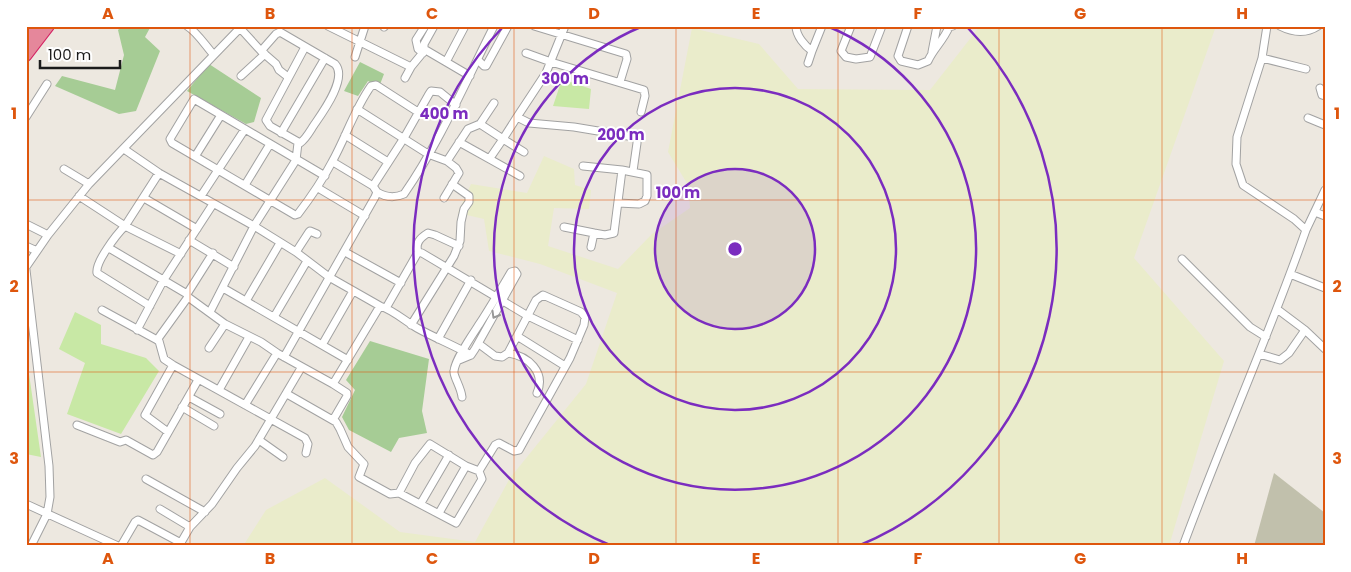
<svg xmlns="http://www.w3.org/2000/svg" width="1351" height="572" font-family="Poppins,sans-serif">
<rect width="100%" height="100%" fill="#ede8e0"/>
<path fill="#c1c0ac" d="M 1274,473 L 1325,513 L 1325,546 L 1254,546 Z"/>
<path fill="#eaeccb" d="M 980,26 L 1216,26 L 1134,258 L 1224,361 L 1169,546 L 243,546 L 266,510 L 325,478 L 400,532 L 475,542 L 510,478 L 586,384 L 617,293 L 540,264 L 489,251 L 484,219 L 458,213 L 471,184 L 527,193 L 544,156 L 574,169 L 575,185 L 591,190 L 589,209 L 554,208 L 548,246 L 618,269 L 652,234 L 690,208 L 688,185 L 668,152 L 692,28 L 759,44 L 798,89 L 930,90 Z"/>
<path fill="#c8e8a5" d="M 562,79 L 591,89 L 589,109 L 553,106 Z
M 75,312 L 101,325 L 101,344 L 146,358 L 159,371 L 121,434 L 67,414 L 85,363 L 59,349 Z
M 26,353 L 41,457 L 26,454 Z"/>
<path fill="#a6cc95" d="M 122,26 L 151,26 L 145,37 L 160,51 L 136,111 L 119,114 L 55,86 L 62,76 L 115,90 L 124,55 L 118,30 Z
M 360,62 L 384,74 L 379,87 L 368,81 L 358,96 L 344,91 Z
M 209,64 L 261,98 L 254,122 L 246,124 L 187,91 Z
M 370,341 L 429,359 L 422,411 L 427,433 L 399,438 L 391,452 L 349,430 L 342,417 L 355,390 L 346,380 Z"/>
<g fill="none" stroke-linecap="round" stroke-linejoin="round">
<defs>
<path id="minor" d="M 187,26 C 197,32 205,45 213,54
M 328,26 L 411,67
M 434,26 L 424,44 L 424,49 L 470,76
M 534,26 L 626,54 L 627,59 L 620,82
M 796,26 C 796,36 805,46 812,51 L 822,26
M 851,26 L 841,51 L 846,57 L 856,59 L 870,57 L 882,26
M 908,26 L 898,56 L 901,61 L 918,65 L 928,61 C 933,49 944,40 949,27 L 953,26
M 1280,26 C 1292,32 1306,34 1318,26
M 384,27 L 385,26
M 240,28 L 261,51 L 276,64 L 279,70 L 288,77
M 261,51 L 276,34 L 280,32 L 335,64 C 348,78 323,112 314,125 C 310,131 306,139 300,143 L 270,126 L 266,120 L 305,47
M 932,52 L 937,26
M 423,53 L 418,49 L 416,40 L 425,26
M 526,53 L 551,62 L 644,90 L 645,96 L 641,112
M 355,57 L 365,26
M 1262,58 L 1306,69
M 478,60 L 484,66 L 486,66 L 508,26
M 446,62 L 465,26
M 808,63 L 812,51
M 241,76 L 265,54
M 405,78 L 411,67 L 425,50
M 1320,88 L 1322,95 L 1325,96
M 357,109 L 428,154 L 447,161 L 468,129 L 480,124 L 503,139 L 517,117 L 529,123 L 574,127 L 634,137 L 637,139 L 637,143 L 633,171
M 26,117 L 47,84
M 517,117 L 546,73 L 565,26
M 1308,118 L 1325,125
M 480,124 L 494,103
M 281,133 L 325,58
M 345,135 L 388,162
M 459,142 L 520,176
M 124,149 L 159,173 L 254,226 L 296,252 L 329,277 L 380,306 C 393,310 405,321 417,328 C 435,338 453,345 471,355
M 196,155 L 221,115
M 490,158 L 503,139 L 524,152
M 333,162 L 373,186
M 583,166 L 622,170
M 64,169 L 89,184
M 159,173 L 125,226 L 181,254
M 325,176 L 194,99 L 170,139 L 172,143 L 295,215 L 298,214 C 311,197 322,181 332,162 C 346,137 354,110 371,86 L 376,85 L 418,112
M 245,185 L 270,144
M 318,188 L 365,216
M 377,192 C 385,197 395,198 404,194 C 440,142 465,83 494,26
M 79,196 L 125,226 C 117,234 95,262 97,273 L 150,306
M 201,196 L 245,129
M 144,198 L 197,229
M 444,198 L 459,173 L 456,168 L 447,161
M 1315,212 L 1325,216
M 26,224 L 48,235
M 564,227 L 594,233
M 1306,230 L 1325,190
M 189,240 L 234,267
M 26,246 L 37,251
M 591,247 L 594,233 L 605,235 L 614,233 L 622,170 L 647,175 L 647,196 L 645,201 L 639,204 L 618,203
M 109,248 L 187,294
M 296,252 L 309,232 L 310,231 L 317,234
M 345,252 L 401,283
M 418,252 C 415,243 420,238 428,233 L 435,235 L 459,246
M 1182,259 L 1250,327 L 1266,337
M 26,267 L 48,235 L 89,184 L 242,26
M 26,270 L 49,466 L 50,497 L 47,514 L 31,546
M 1290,274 L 1325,288
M 223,288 L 348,360
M 188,297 L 225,324 L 261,342 L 277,353 L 333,384 L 347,393 L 347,396 L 333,420
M 246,301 L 280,243
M 386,308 L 417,254 L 418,252 L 422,253 L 528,316 L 578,340
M 1277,309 L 1305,330 L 1325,349
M 102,310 L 159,341 L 164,359 L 173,365 L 305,438 L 308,444 L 306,453
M 210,312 L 254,226 L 296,160 L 298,143
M 274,317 L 307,261
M 411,325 L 454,256 L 460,241 L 461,222 L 464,209 L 469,202 L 469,196 L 452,184
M 137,330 L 163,281 L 213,204
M 517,336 L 565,366
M 438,339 L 471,280
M 157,340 L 188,297 L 187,294 L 213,253
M 322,345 L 353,291
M 209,348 L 225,324
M 508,353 C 528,356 546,372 537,393
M 1259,354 L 1280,360 L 1289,353 L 1305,330
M 284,357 L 375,197 L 377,192 L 373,186 L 404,138 L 429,94 L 431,91 L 440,92 L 456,105
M 459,360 L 471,355 L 475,349 L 517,274 L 515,271 L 511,272 C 501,289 491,306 480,323 C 473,334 455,359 454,371 C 453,376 461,387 462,397
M 333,384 L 380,306
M 219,390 L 249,337
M 287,394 L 336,422 L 340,429 L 348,447 L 364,464 L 359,477 L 390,494 L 399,493 L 456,523 L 482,479 L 479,471 L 495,445 L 499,443 L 514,451 L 519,450 L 570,358 L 584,325 L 585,317 L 581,312 L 543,295 L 536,300 L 508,353 L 502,357 L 495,356 L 479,344
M 189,397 L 220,414
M 245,405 L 277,353
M 182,407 L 214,426
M 77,425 L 120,442 L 126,440 L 153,455 L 157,452 L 198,380
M 168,432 L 145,415 L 173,365
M 259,440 L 283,457
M 146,479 L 205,512
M 399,493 L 415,463 L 430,444 L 466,466 L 479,471
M 421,503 L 449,455
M 26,504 L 118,546
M 160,509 L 190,527
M 439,513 L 466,466
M 121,546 L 135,522 L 138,520 L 181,543
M 179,546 L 190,527 L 212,504 L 237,468 L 255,446 L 301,368
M 1183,546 C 1222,440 1269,336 1306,230 L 1294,219 L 1243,185 L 1236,164 L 1237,137 L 1262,58 L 1267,26"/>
<path id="highway" d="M 26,41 L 37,26
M 26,56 L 49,26"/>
</defs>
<use href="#minor" stroke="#a2a2a2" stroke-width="9"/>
<use href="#highway" stroke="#d42464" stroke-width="12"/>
<use href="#minor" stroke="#fff" stroke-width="7"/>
<use href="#highway" stroke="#e5879b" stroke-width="10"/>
</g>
<defs><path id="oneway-chevron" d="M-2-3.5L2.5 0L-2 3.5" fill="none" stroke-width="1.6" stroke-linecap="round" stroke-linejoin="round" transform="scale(1.25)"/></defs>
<use stroke="#989898" href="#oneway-chevron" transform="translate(495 315) rotate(120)"/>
<path fill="none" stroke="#de560d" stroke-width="1" stroke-opacity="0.55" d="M 190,26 L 190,546M 352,26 L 352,546M 514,26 L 514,546M 676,26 L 676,546M 838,26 L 838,546M 999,26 L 999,546M 1162,26 L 1162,546M 26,200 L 1325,200M 26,372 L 1325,372"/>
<circle cx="735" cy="249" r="80" fill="#7b2cbf" fill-opacity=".12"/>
<g fill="none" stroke="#7b2cbf" stroke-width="2.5">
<circle cx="735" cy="249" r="80"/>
<circle cx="735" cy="249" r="161"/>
<path d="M827 26A241 241 0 1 1 643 26"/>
<path d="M612 546A321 321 0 0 1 502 28M968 28A321 321 0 0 1 858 546"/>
</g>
<circle cx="735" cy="249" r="8" fill="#7b2cbf" stroke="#fff" stroke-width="2.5"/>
<g font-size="15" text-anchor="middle" font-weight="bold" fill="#7b2cbf" stroke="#fff" stroke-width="4" stroke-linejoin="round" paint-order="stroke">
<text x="565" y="84">300 m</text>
<text x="444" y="119">400 m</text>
<text x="621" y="140">200 m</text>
<text x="678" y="198">100 m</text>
</g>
<rect width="1351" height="572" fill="none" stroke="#ffffff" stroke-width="55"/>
<path d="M40 60v8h80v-8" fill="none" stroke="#1b1b1b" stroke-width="2.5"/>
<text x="48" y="60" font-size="15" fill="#1b1b1b" stroke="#ffffff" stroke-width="4" paint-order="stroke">100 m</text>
<rect x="28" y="28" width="1296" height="516" fill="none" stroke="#de560d" stroke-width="2"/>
<g font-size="16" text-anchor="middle" font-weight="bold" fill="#de560d">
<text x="108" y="19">A</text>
<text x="270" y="19">B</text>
<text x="432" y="19">C</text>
<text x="594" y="19">D</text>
<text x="756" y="19">E</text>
<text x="918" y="19">F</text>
<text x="1080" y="19">G</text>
<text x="1242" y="19">H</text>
<text x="14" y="119">1</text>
<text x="1337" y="119">1</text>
<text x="14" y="292">2</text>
<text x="1337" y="292">2</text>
<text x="14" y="464">3</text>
<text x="1337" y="464">3</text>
<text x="108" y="564">A</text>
<text x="270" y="564">B</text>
<text x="432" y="564">C</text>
<text x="594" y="564">D</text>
<text x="756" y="564">E</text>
<text x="918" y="564">F</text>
<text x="1080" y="564">G</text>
<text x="1242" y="564">H</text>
</g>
</svg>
